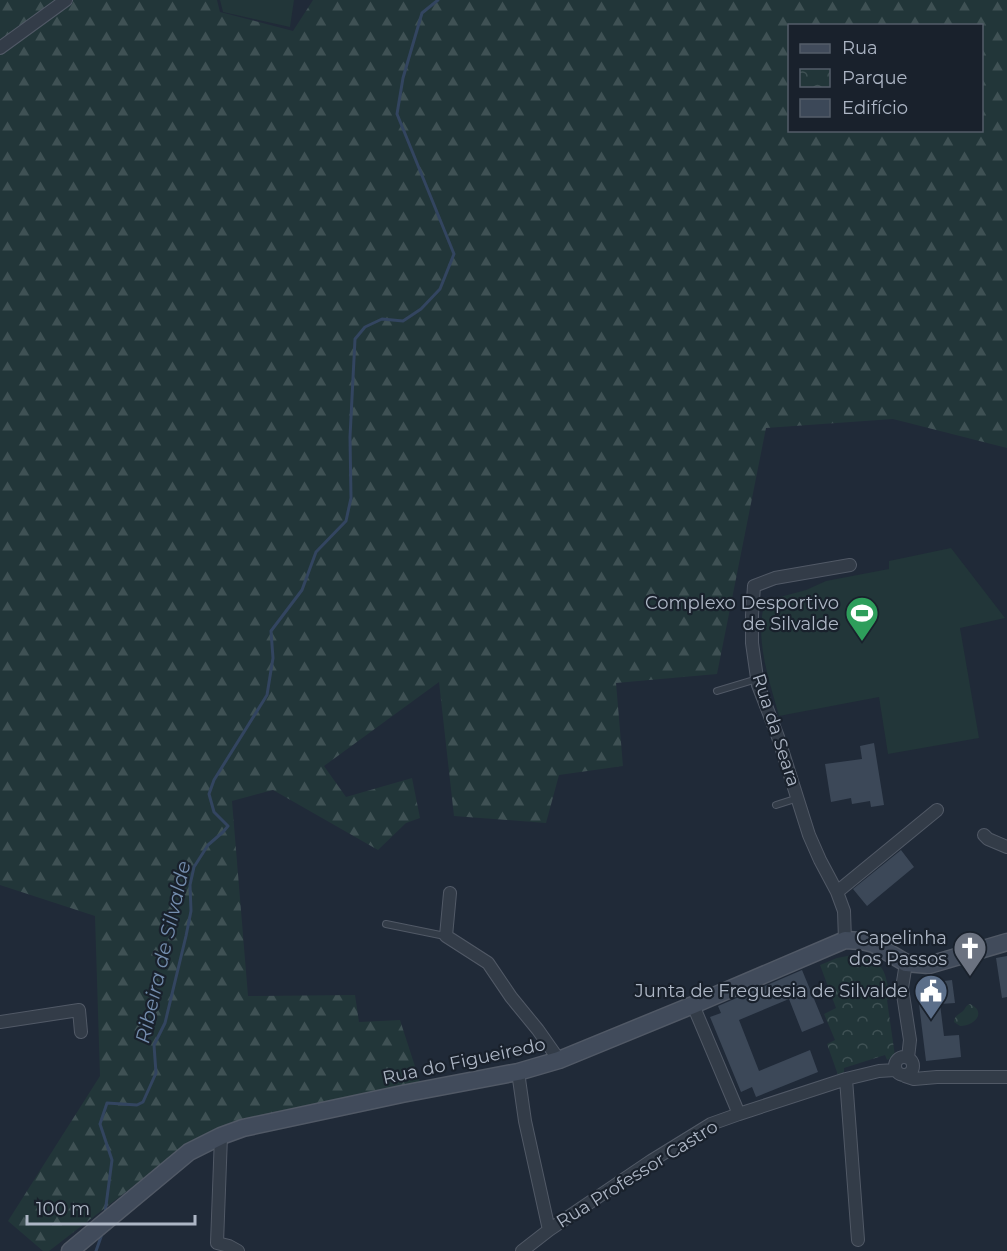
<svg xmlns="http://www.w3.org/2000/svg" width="1007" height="1251" font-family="Montserrat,sans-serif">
<defs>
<pattern id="forest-firs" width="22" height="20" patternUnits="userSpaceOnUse" patternTransform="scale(1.5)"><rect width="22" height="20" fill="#223639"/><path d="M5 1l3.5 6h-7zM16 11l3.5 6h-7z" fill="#3f5154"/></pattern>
<pattern id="park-crowns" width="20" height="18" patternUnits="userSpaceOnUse" patternTransform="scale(1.5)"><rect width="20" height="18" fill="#223639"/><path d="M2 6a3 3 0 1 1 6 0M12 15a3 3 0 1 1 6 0" fill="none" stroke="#3f5154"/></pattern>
</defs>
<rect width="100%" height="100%" fill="#202a38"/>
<path fill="url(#forest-firs)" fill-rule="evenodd" d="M 0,0 L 217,0 L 220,12 L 293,31 L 313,0 L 1007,0 L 1007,448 L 893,419 L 766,428 L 717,674 L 616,683 L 623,766 L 559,775 L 546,823 L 454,816 L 439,682 L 324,766 L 346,797 L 412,778 L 420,818 L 406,823 L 378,850 L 273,790 L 232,801 L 248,996 L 355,995 L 359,1022 L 400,1020 L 421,1085 L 187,1145 L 49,1251 L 43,1251 L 8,1221 L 100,1076 L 95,916 L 0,885 ZM 790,26 L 982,26 L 982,130 L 790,130 Z"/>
<path fill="url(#park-crowns)" d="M 858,954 C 888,965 883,970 891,998 L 887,1000 L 895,1056 L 887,1060 L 885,1055 L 844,1068 L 844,1072 L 838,1075 L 827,1044 L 835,1040 L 824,1014 L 836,1008 L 820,965 L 837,958 Z
M 970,1004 C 987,1012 975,1026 960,1026 L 954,1022 C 955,1015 958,1015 963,1011 C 966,1008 965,1006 970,1004 Z"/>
<path fill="#223639" d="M 220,0 L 294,0 L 290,27 L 223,12 Z
M 951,548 L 1005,618 L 960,628 L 979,738 L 888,754 L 879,697 L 779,716 C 769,679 754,639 765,601 L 806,590 L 826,581 L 889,569 L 889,561 Z"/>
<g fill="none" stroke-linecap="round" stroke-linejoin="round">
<path stroke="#334560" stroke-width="3" d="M 105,1213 L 112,1160 L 100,1124 L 107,1103 L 137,1105 L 143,1102 L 156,1073 L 154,1045 L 165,1023 L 186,936 L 191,911 L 190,885 L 194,867 L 208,845 L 223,832 L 228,826 L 214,812 L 209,794 L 214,780 L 267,695 L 273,658 L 271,631 L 302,590 L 316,552 L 346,521 L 351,498 L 350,437 L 355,339 L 365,327 L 382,319 L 403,321 L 421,309 L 440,289 L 454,254 L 397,114 L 403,78 L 422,13 L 438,0
M 96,1251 L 102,1234"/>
</g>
<path fill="#3c4858" d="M 874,743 L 884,805 L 871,807 L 870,801 L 852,804 L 851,798 L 831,802 L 825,764 L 862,759 L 860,746 Z
M 901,850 L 914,867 L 867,906 L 853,889 Z
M 1007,956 L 1007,997 L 1002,998 L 996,958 Z
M 802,970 L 824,1023 L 802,1032 L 789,999 L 739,1020 L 759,1071 L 810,1050 L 818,1072 L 756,1097 L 752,1087 L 741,1092 L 710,1017 L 721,1013 L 718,1006 Z
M 952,980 L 955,1003 L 940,1004 L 944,1036 L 959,1035 L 961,1057 L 926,1061 L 918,996 L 921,996 L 920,984 Z"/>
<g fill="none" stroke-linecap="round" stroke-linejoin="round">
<defs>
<path id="lane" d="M 717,691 L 757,679
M 776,805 L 798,798
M 386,924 L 445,936"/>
<path id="street" d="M 0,48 L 66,0
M 984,835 L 988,839 L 1007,847
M 837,892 L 937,810
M 450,893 L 446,936 L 488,963 L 511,997 L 538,1030 L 559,1060
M 845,940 L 844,911 L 837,892 L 820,860 L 809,835 L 778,737 L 758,685 L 752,643 L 752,615 L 754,586 L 775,578 L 850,565
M 906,963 L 902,988 L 910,1040 L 908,1058
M 693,1005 L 739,1114
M 0,1022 L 79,1010 L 81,1032
M895 1066a9 9 0 1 1 18 0a9 9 0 1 1-18 0Z
M 518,1072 L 525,1121 L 549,1230
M 905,1076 L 914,1079 L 937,1077 L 1007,1077
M 846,1079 L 858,1240
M 217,1243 L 221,1136
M 217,1243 L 229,1246 L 238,1251
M 522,1251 L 549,1230 L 651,1161 L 711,1124 L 739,1114 L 846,1079 L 879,1071 L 895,1070"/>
<path id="secondary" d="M 70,1251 L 189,1152 L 221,1136 L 243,1128 L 402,1094 L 518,1072 L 559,1060 L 693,1005 L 845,940 L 862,941 L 874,944 L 906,963 L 929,965 L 1007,942"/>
</defs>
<use href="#lane" stroke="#515966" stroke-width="8"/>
<use href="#street" stroke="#515966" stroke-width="14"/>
<use href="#secondary" stroke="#515966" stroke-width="19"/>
<use href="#lane" stroke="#333c48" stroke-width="6"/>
<use href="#street" stroke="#333c48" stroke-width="12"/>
<use href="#secondary" stroke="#414b5b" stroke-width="16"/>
</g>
<defs>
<symbol id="stadium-pin" viewBox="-11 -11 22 30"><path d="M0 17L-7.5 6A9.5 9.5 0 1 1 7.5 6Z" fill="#2e9e5b" stroke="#19212c"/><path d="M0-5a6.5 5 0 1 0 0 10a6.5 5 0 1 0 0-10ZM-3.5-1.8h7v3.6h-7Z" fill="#fff"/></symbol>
<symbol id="church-pin" viewBox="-11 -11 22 30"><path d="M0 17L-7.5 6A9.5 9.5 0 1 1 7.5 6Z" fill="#6b7280" stroke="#19212c"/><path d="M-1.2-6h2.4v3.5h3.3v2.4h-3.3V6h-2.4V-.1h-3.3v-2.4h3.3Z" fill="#fff"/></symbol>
<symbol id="civic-pin" viewBox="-11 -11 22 30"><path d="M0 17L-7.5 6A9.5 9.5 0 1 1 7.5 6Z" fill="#5c6f8a" stroke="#19212c"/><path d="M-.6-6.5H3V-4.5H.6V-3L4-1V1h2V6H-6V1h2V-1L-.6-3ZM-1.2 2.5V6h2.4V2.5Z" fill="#fff"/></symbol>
</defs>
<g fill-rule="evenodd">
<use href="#stadium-pin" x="843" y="594" width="38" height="52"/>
<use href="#church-pin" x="951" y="929" width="38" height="52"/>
<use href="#civic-pin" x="912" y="972" width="38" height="52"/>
</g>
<g text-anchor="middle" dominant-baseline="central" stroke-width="4.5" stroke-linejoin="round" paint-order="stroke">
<g font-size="18" fill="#adb6c5" stroke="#19212c" text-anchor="end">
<text x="839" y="603">Complexo Desportivo<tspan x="839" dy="21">de Silvalde</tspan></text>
<text x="947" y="938">Capelinha<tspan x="947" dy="21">dos Passos</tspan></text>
<text x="908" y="991">Junta de Freguesia de Silvalde</text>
</g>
<g font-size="18" fill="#adb6c5" stroke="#19212c">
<text transform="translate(776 730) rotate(72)">Rua da Seara</text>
<text transform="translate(464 1061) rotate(-12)">Rua do Figueiredo</text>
<text transform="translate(637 1174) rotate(-32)">Rua Professor Castro</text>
</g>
<g font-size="20" font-style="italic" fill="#748dae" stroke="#19212c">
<text transform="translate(163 952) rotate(-77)">Ribeira de Silvalde</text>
</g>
</g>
<rect x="788" y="24" width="195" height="108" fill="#19212c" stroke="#545d69" stroke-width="1.5"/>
<rect x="800" y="44" width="30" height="9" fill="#414b5b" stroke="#545d69" stroke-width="1.5"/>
<text x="842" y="54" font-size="18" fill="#adb6c5">Rua</text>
<rect x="800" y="69" width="30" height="18" fill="url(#park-crowns)" stroke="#545d69" stroke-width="1.5"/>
<text x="842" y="84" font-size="18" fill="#adb6c5">Parque</text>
<rect x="800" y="99" width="30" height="18" fill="#3c4858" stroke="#545d69" stroke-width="1.5"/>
<text x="842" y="114" font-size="18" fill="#adb6c5">Edifício</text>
<path d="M27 1215v9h168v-9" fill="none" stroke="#adb6c5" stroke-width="3"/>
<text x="36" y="1215" font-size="18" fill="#adb6c5" stroke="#19212c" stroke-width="4.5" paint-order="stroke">100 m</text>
</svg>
